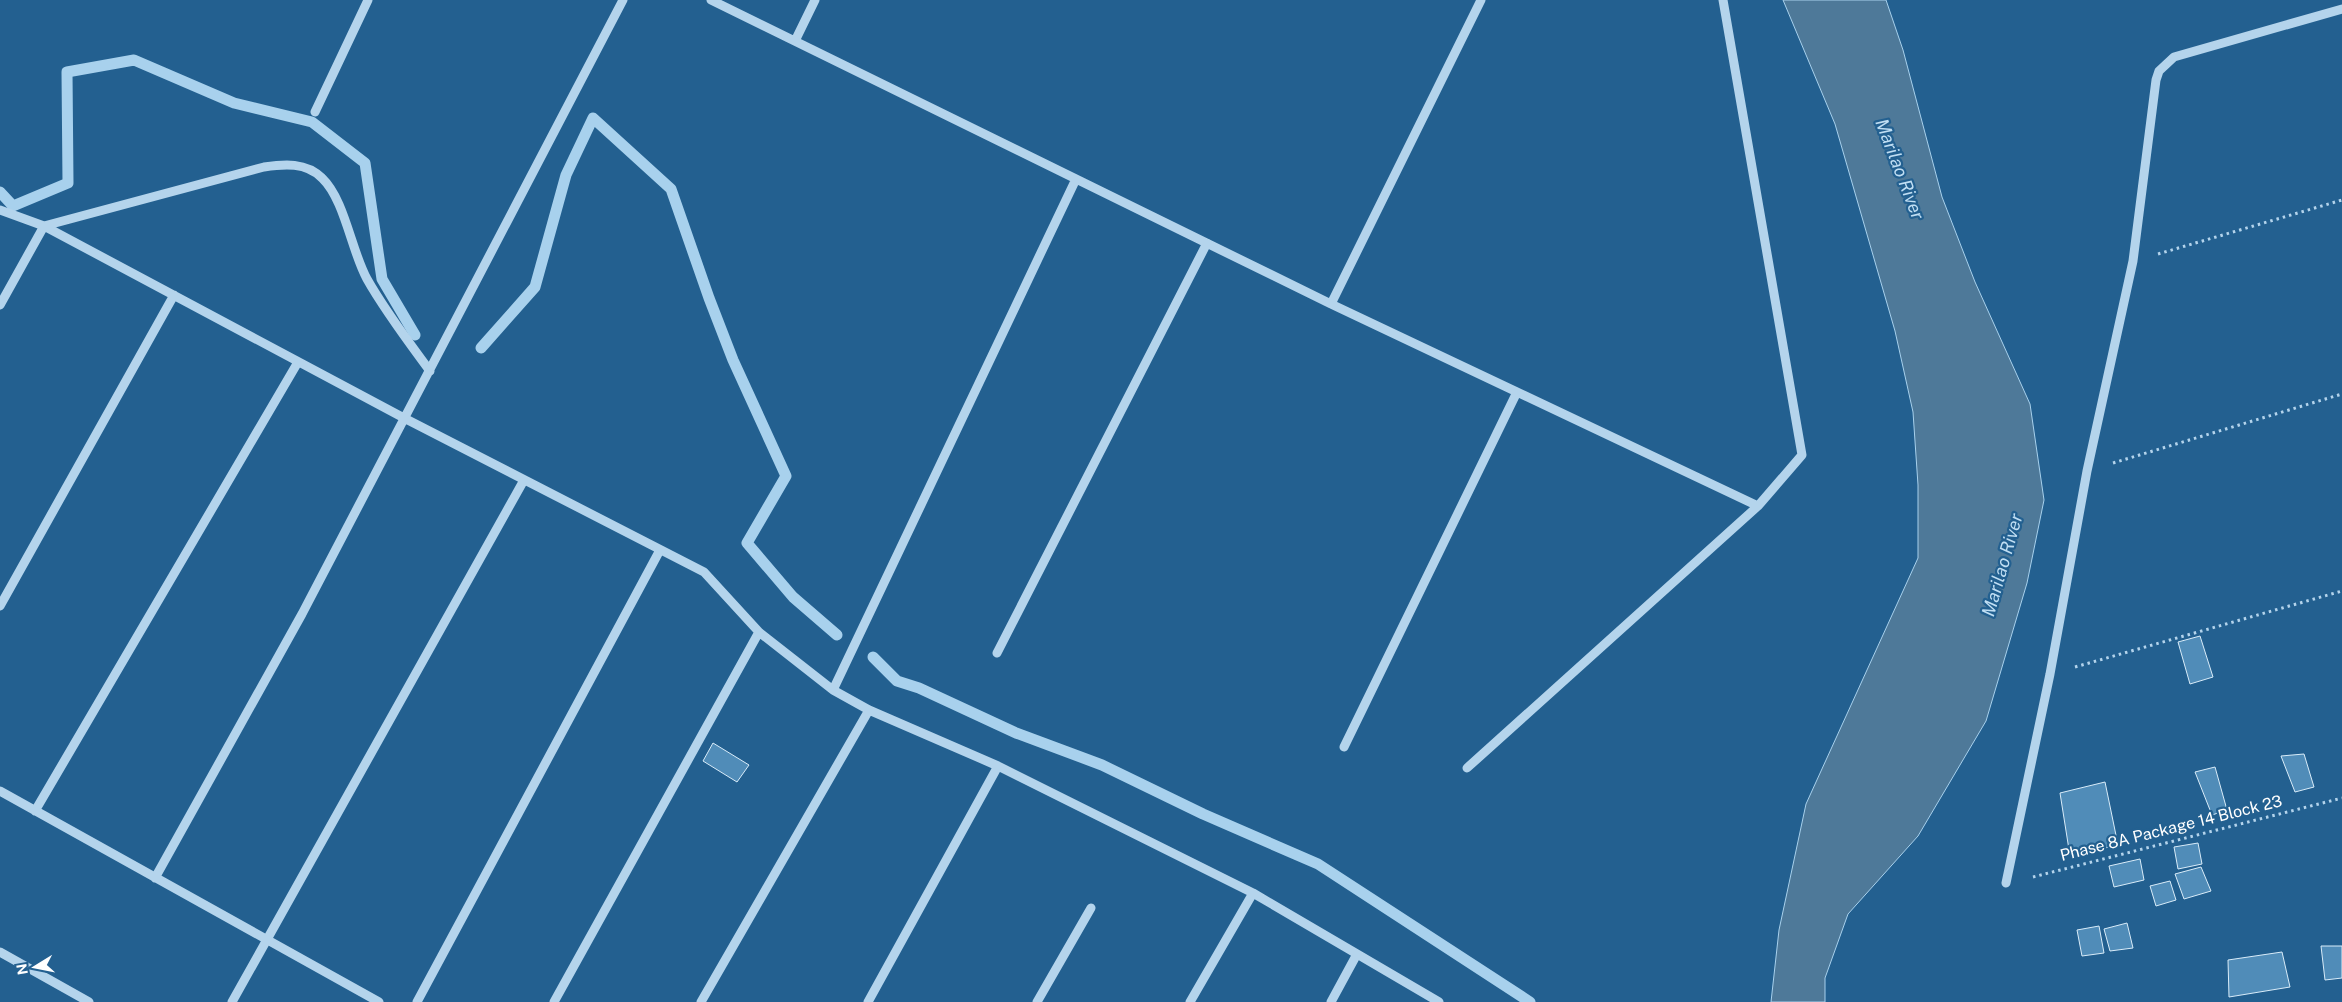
<svg xmlns="http://www.w3.org/2000/svg" width="2342" height="1002" font-family="'Public Sans',sans-serif">
<rect width="100%" height="100%" fill="#236090"/>
<path fill="#4e7999" stroke="#a8d1ed" d="M 1783,0 L 1886,0 L 1903,50 L 1942,197 L 1975,282 L 2030,404 L 2044,500 L 2027,583 L 1986,721 L 1918,836 L 1848,914 L 1825,978 L 1825,1002 L 1771,1002 L 1779,930 L 1806,804 L 1918,558 L 1918,485 L 1913,412 L 1895,331 L 1835,124 Z"/>
<g fill="none" stroke-linecap="round" stroke-linejoin="round">
<path stroke="#a8d1ed" stroke-width="11" d="M 0,192 L 13,206 L 68,183 L 67,72 L 134,60 L 234,103 L 312,122 L 365,163 L 382,279 L 415,335
M 481,348 L 535,287 L 566,175 L 593,118 L 671,189 L 709,298 L 733,360 L 786,476 L 747,543 L 793,597 L 837,635
M 873,657 L 897,681 L 919,688 L 1016,733 L 1102,765 L 1203,814 L 1318,864 L 1530,1002"/>
</g>
<path fill="#508cb8" stroke="#d9ecf9" d="M 2200,636 L 2213,677 L 2190,684 L 2178,642 Z
M 713,743 L 749,765 L 737,782 L 703,761 Z
M 2304,754 L 2314,787 L 2295,792 L 2281,756 Z
M 2215,767 L 2227,810 L 2212,815 L 2195,772 Z
M 2105,782 L 2118,845 L 2070,856 L 2060,793 Z
M 2198,843 L 2202,864 L 2178,869 L 2174,847 Z
M 2140,859 L 2144,880 L 2114,887 L 2109,866 Z
M 2201,867 L 2211,891 L 2184,899 L 2175,874 Z
M 2170,881 L 2176,900 L 2156,906 L 2150,886 Z
M 2127,923 L 2133,948 L 2110,951 L 2104,929 Z
M 2099,926 L 2104,953 L 2082,956 L 2077,930 Z
M 2321,946 L 2342,946 L 2342,978 L 2325,980 Z
M 2282,952 L 2290,987 L 2229,997 L 2228,960 Z"/>
<g fill="none" stroke-linecap="round" stroke-linejoin="round">
<path stroke="#b4d4ec" stroke-width="3" stroke-dasharray="2.5 4" stroke-linecap="butt" d="M 2158,254 L 2342,200
M 2113,463 L 2342,394
M 2075,667 L 2342,591
M 2033,877 L 2342,798"/>
<path stroke="#b4d4ec" stroke-width="9" d="M 711,0 L 1331,304 L 1758,506 L 1802,455 L 1723,0
M 795,41 L 815,0
M 315,112 L 368,0
M 0,210 L 44,226 L 404,418 L 704,572 L 759,632 L 833,690 L 869,710 L 998,766 L 1253,893 L 1439,1002
M 1331,304 L 1481,0
M 0,305 L 44,226 L 264,167 C 284,164 306,162 322,178 C 345,200 351,250 367,279 C 385,311 408,341 430,371
M 0,606 L 174,295
M 997,653 L 1207,243
M 833,690 L 1076,179
M 1344,747 L 1517,392
M 1467,768 L 1758,506
M 0,791 L 379,1002
M 35,811 L 298,362
M 155,878 L 302,614 L 623,0
M 2006,883 L 2050,674 L 2087,471 L 2133,261 L 2156,80 L 2159,71 L 2174,57 L 2342,9
M 0,952 L 89,1002
M 232,1002 L 524,480
M 417,1002 L 660,550
M 554,1002 L 759,632
M 701,1002 L 869,710
M 868,1002 L 998,766
M 1037,1002 L 1091,908
M 1190,1002 L 1253,893
M 1331,1002 L 1357,954"/>
</g>
<g text-anchor="middle" dominant-baseline="central" stroke-width="4.5" stroke-linejoin="round" paint-order="stroke">
<g font-size="16" fill="#fff" stroke="#236090">
<text transform="translate(2171 828) rotate(-14)">Phase 8A Package 14 Block 23</text>
</g>
<g font-size="18" font-style="italic" fill="#c0def3" stroke="#236090">
<text transform="translate(1900 169) rotate(69)">Marilao River</text>
<text transform="translate(2002 565) rotate(-74)">Marilao River</text>
</g>
</g>
<g transform="translate(35 967) rotate(260)" stroke="#236090" stroke-width="4" paint-order="stroke">
<path d="M0-4L9 19L0 12L-9 19Z" fill="#ffffff"/>
<text y="-8" font-size="14" font-weight="bold" text-anchor="middle" fill="#ffffff">N</text>
</g>
</svg>
